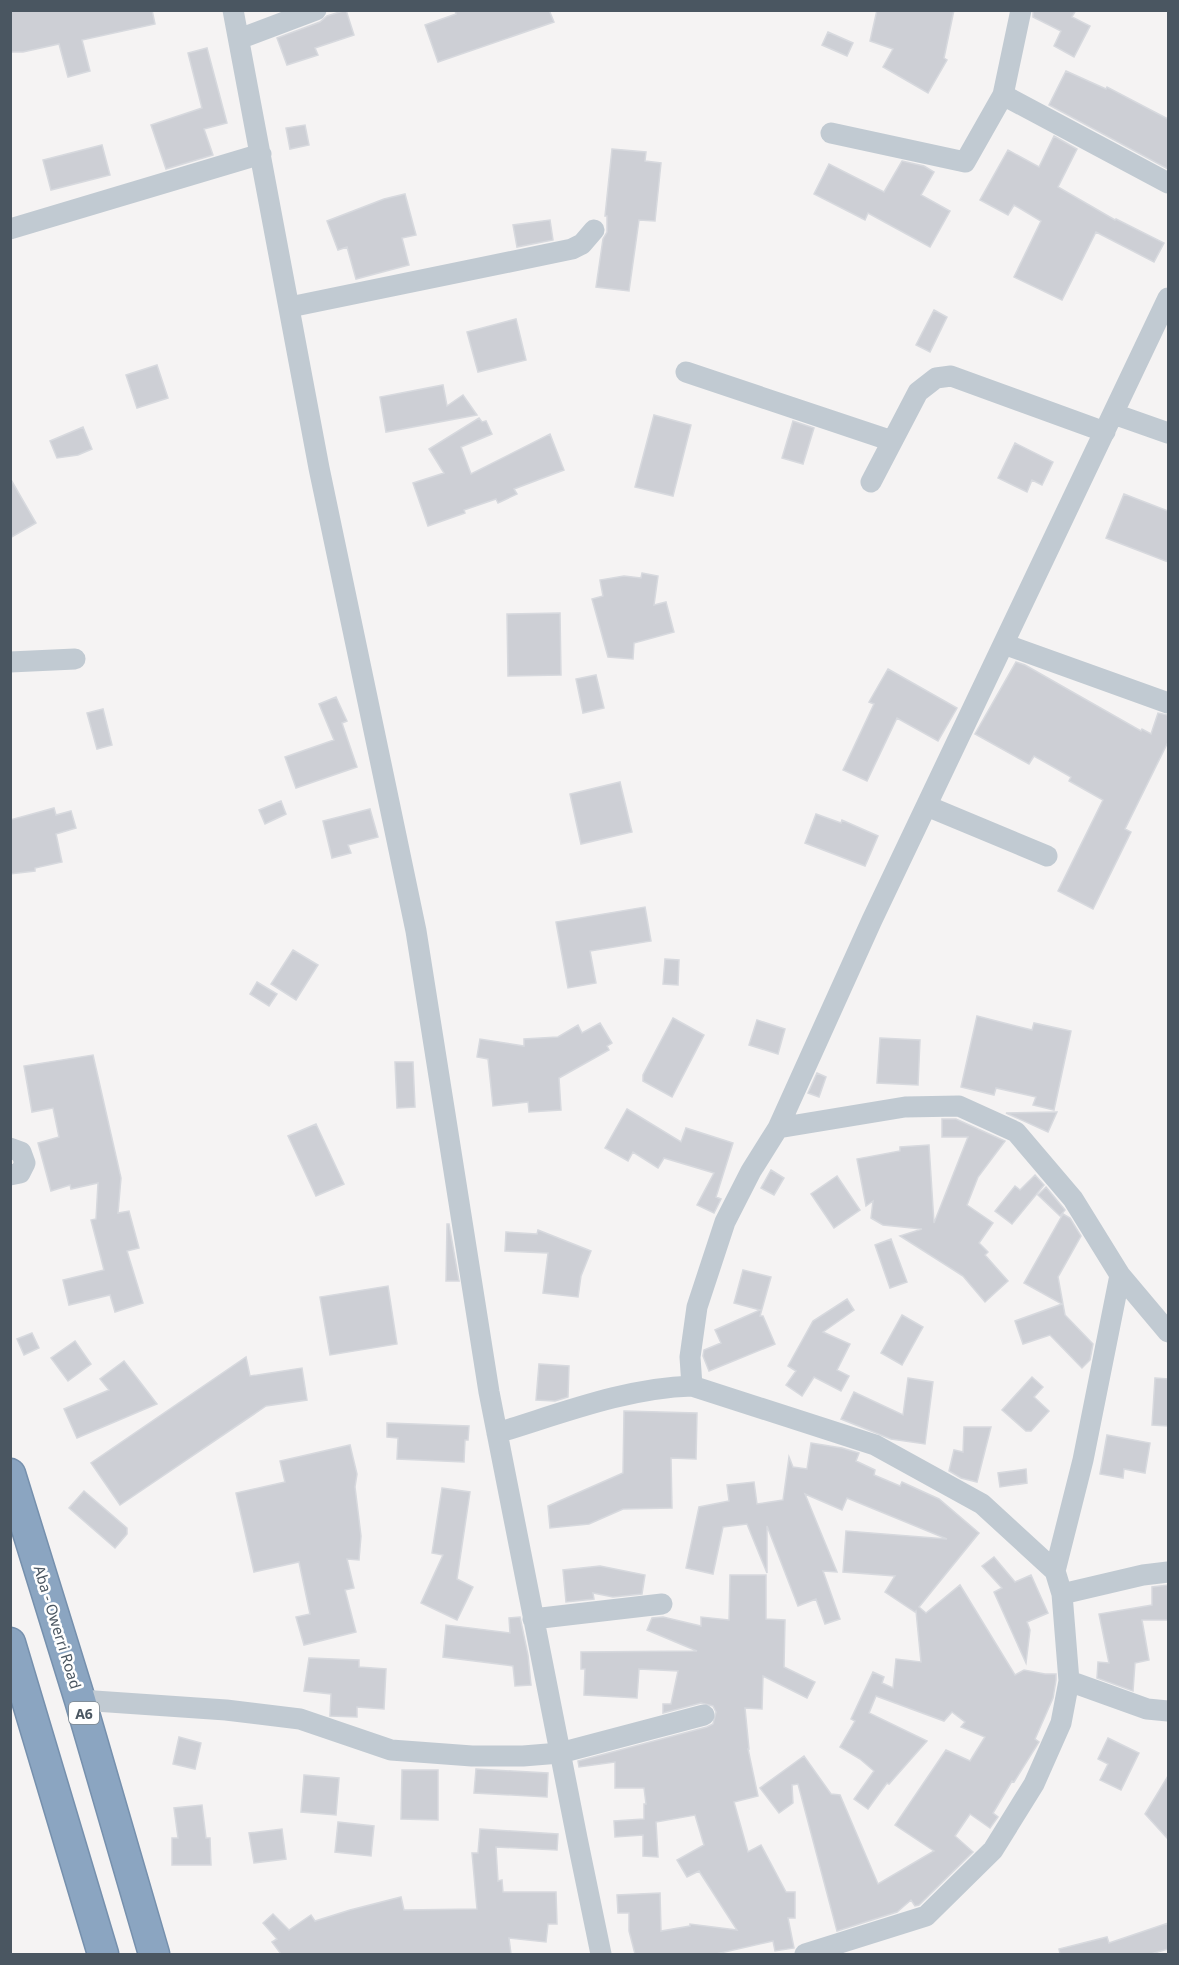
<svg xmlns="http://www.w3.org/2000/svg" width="1179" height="1965" font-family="'Noto Sans',sans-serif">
<rect width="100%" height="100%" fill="#f5f3f3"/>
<path fill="#cdcfd5" stroke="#d7d9de" stroke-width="1.5" d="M 10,10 L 152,10 L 155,24 L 82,40 L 90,71 L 68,77 L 59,44 L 23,52 L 10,52 Z
M 346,10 L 354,35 L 315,48 L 318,55 L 287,65 L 277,38 L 320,22 L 327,16 Z
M 455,10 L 549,10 L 554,22 L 438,62 L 425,25 L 456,14 Z
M 877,10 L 954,10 L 944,58 L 947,60 L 928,93 L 883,67 L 893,49 L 870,41 Z
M 1033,10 L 1076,10 L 1072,17 L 1090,26 L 1074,57 L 1054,46 L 1061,31 L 1033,17 Z
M 828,32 L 853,43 L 847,56 L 822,45 Z
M 207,48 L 227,123 L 204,129 L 213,155 L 166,169 L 151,125 L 202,108 L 188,53 Z
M 1066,71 L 1106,89 L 1107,87 L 1168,119 L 1168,169 L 1049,105 Z
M 305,125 L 309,145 L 290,149 L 286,128 Z
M 1054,136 L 1077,149 L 1058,187 L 1115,220 L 1116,219 L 1164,243 L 1154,262 L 1096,232 L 1062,300 L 1014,277 L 1041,221 L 1014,205 L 1008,215 L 980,200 L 1008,150 L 1039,167 Z
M 102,145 L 110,175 L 51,190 L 43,160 Z
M 612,149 L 646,152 L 645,161 L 661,163 L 655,221 L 639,220 L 629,291 L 596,287 L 603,239 L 607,232 L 607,216 L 605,216 Z
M 902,161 L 924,166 L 934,172 L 921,195 L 950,211 L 930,247 L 868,213 L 865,220 L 814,194 L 829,164 L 884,192 Z
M 405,194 L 416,235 L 402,238 L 409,265 L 356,279 L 347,247 L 338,250 L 327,221 L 384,199 Z
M 550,220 L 553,240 L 517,247 L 513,225 Z
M 934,310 L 947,317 L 930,352 L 916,345 Z
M 516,319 L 526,360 L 478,372 L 467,332 Z
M 157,365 L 168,398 L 137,408 L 126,375 Z
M 443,385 L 447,406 L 463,395 L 477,415 L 386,432 L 380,397 Z
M 654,415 L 691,425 L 673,496 L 635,487 Z
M 479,418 L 482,422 L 486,421 L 492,434 L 461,447 L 471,474 L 550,434 L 564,470 L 514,489 L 517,494 L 498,503 L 496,499 L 464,510 L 465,513 L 428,526 L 413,483 L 444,473 L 429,449 Z
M 793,421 L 814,428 L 803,464 L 782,458 Z
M 83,427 L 92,449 L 78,455 L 57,458 L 50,441 Z
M 1015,443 L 1053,462 L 1042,485 L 1032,480 L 1027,492 L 998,478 Z
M 10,478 L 36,523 L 10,538 Z
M 1124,494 L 1168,511 L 1168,562 L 1106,538 Z
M 642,573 L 658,576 L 654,605 L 666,602 L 674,632 L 634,643 L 633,659 L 608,657 L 592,599 L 603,596 L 600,580 L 624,576 L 641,578 Z
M 560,613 L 561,675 L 508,676 L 507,614 Z
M 1016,662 L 1025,665 L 1141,731 L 1142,729 L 1151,734 L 1158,713 L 1168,715 L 1168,742 L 1125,829 L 1131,832 L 1093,909 L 1058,891 L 1103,800 L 1069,781 L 1071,777 L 1034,756 L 1029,764 L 975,734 Z
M 888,669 L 957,708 L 938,741 L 897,718 L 867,781 L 843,770 L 874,704 L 869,702 Z
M 596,675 L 604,708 L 583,713 L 576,679 Z
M 336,697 L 347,721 L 342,723 L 357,767 L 296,788 L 285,757 L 334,740 L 319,704 Z
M 103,709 L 112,745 L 97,749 L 87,713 Z
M 620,782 L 632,832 L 581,844 L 570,794 Z
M 281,801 L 286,814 L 265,824 L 259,810 Z
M 54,808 L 56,815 L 71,811 L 76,828 L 56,834 L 62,862 L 35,868 L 35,871 L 10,874 L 10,820 Z
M 370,809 L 378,837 L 348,845 L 351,853 L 332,858 L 323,821 Z
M 816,814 L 841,823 L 842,820 L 878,836 L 865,866 L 805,843 Z
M 645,907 L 651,941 L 590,951 L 596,983 L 568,988 L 556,922 Z
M 293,950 L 318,965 L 296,1000 L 271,984 Z
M 665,959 L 679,960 L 678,985 L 663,984 Z
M 257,982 L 277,994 L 269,1006 L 250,994 Z
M 977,1016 L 1032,1030 L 1034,1023 L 1071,1031 L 1054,1110 L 1033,1105 L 1036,1097 L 996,1088 L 994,1095 L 961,1087 Z
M 673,1018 L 704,1035 L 672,1097 L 643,1081 L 643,1075 Z
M 757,1020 L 785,1029 L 778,1054 L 749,1045 Z
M 600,1023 L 612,1043 L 607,1046 L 609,1050 L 559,1078 L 561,1110 L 529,1112 L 528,1102 L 493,1106 L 488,1059 L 477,1057 L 480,1039 L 524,1046 L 524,1039 L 558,1037 L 578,1025 L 582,1033 Z
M 880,1038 L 920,1040 L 918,1085 L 877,1083 Z
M 93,1055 L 121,1178 L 118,1213 L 129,1211 L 139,1248 L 127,1251 L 143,1303 L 115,1312 L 110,1295 L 69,1305 L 63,1280 L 104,1270 L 91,1220 L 96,1219 L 98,1183 L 71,1189 L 70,1185 L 51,1191 L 38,1143 L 59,1137 L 53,1108 L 32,1112 L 24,1066 Z
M 395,1062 L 413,1062 L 415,1107 L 397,1108 Z
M 817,1073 L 826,1077 L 819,1097 L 808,1093 Z
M 627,1109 L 681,1142 L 686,1128 L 733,1143 L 716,1197 L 721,1199 L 714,1213 L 697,1205 L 714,1173 L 664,1158 L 658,1168 L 633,1152 L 628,1161 L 605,1148 Z
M 1057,1112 L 1048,1132 L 1006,1113 Z
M 942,1119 L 956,1119 L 1005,1141 L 978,1177 L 967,1205 L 993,1223 L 979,1243 L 988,1252 L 985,1255 L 1008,1281 L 985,1302 L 963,1276 L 900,1236 L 922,1229 L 883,1225 L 871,1218 L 873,1201 L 866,1206 L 857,1159 L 900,1151 L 900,1147 L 929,1145 L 934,1223 L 968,1137 L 942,1137 Z
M 316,1124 L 344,1184 L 316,1196 L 288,1136 Z
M 771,1170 L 784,1178 L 774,1195 L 761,1188 Z
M 1035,1175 L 1044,1185 L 1012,1224 L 995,1211 L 1015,1186 L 1020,1190 Z
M 837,1176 L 860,1210 L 834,1228 L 811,1194 Z
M 1046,1187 L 1065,1210 L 1060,1216 L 1038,1195 Z
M 1063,1214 L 1070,1218 L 1081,1236 L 1058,1277 L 1065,1315 L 1093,1344 L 1090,1360 L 1082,1368 L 1050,1335 L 1023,1344 L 1015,1321 L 1062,1304 L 1024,1283 Z
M 447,1224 L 449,1224 L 459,1281 L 446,1281 Z
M 538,1230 L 591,1251 L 581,1276 L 578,1297 L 543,1293 L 548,1253 L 505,1251 L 506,1232 L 537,1234 Z
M 891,1239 L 907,1282 L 890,1288 L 875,1245 Z
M 743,1270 L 771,1277 L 760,1316 L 763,1316 L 775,1344 L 709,1371 L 703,1356 L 704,1350 L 721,1343 L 715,1330 L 760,1310 L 734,1303 Z
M 388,1286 L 397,1344 L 330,1355 L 320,1297 Z
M 847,1299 L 854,1310 L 823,1332 L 850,1344 L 837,1370 L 849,1376 L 841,1391 L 814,1377 L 802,1396 L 786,1385 L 796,1371 L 788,1366 L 813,1321 Z
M 902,1315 L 923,1327 L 902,1365 L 881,1353 Z
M 32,1333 L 39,1348 L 24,1355 L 17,1339 Z
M 75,1341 L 91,1364 L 68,1381 L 51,1358 Z
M 246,1357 L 250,1376 L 302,1368 L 307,1400 L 266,1406 L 120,1505 L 91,1463 Z
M 124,1361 L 157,1404 L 77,1438 L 64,1409 L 109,1390 L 100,1379 Z
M 539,1364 L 569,1366 L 568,1397 L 555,1401 L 536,1400 Z
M 1032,1377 L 1043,1387 L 1034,1397 L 1049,1411 L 1031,1431 L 1026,1431 L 1002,1410 Z
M 908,1378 L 933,1382 L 925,1444 L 891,1439 L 841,1419 L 854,1392 L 903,1415 Z
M 1155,1378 L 1168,1379 L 1168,1426 L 1152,1425 Z
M 624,1411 L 697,1413 L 696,1459 L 671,1458 L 672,1508 L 623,1509 L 589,1524 L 550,1528 L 548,1506 L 623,1473 Z
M 387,1423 L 469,1426 L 468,1440 L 465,1440 L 464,1462 L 397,1459 L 398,1438 L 387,1437 Z
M 964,1427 L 991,1427 L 977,1482 L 961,1478 L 949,1471 L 954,1450 L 963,1452 Z
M 1107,1435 L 1150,1443 L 1145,1473 L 1124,1469 L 1123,1478 L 1100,1474 Z
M 811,1443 L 842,1448 L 859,1453 L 856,1461 L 875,1470 L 874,1475 L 900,1486 L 902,1482 L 939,1499 L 979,1533 L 919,1607 L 926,1613 L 960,1585 L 1015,1675 L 1024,1670 L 1045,1674 L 1056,1674 L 1056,1680 L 1053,1698 L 1035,1739 L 1039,1742 L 1014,1782 L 1012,1781 L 993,1813 L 998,1817 L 990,1828 L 970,1814 L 955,1836 L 973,1852 L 919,1905 L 915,1906 L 911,1900 L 897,1912 L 837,1931 L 798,1784 L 792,1785 L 793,1803 L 779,1813 L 760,1788 L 804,1756 L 831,1794 L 840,1795 L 878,1884 L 934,1851 L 895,1825 L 946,1750 L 970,1761 L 985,1737 L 961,1727 L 965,1722 L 952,1712 L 944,1721 L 876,1696 L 869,1713 L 927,1741 L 889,1784 L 887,1783 L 868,1809 L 854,1799 L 874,1771 L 860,1759 L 840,1747 L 855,1721 L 851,1719 L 873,1672 L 884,1677 L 882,1683 L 893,1688 L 896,1659 L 921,1662 L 916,1611 L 915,1612 L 885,1592 L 895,1576 L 843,1572 L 846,1531 L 947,1539 L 847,1498 L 842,1510 L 805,1494 L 837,1572 L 823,1571 L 840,1619 L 825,1624 L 816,1599 L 798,1606 L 767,1526 L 767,1573 L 747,1524 L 723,1527 L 713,1574 L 686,1568 L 699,1507 L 729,1501 L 727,1485 L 754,1482 L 757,1504 L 783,1500 L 789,1457 L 793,1467 L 807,1469 Z
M 350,1445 L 357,1474 L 355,1487 L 361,1536 L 359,1560 L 347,1559 L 354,1588 L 345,1590 L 356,1632 L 304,1645 L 296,1617 L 310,1614 L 299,1562 L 254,1572 L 236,1493 L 285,1482 L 280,1461 Z
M 1026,1469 L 1027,1483 L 1000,1487 L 998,1473 Z
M 442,1488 L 470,1492 L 457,1579 L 473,1587 L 457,1620 L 421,1603 L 443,1555 L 432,1553 Z
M 84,1491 L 127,1528 L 127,1534 L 115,1548 L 69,1508 Z
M 994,1557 L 1015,1582 L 1031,1575 L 1048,1613 L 1027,1622 L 1030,1630 L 1026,1663 L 994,1592 L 1002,1588 L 982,1566 Z
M 600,1566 L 645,1575 L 642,1594 L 613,1597 L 593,1593 L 594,1599 L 566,1602 L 563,1570 Z
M 730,1575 L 766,1575 L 766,1619 L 785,1620 L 784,1667 L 815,1682 L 807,1698 L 763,1676 L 762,1709 L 745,1708 L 749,1749 L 748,1749 L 758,1796 L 734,1802 L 748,1852 L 761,1845 L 786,1892 L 795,1892 L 795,1918 L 788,1918 L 794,1948 L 775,1951 L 773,1941 L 716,1954 L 635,1954 L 629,1931 L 629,1913 L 618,1913 L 617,1895 L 660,1893 L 661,1931 L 690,1926 L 690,1924 L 737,1930 L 699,1871 L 687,1877 L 677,1860 L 704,1845 L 695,1815 L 656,1822 L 658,1857 L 643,1856 L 643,1835 L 615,1837 L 614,1821 L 644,1819 L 644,1804 L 646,1804 L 644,1788 L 615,1788 L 615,1762 L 579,1767 L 578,1761 L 707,1727 L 713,1724 L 716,1712 L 713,1706 L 701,1703 L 663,1713 L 663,1704 L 671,1704 L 678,1671 L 639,1669 L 637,1698 L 584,1695 L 585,1669 L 581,1669 L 581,1652 L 697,1651 L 647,1630 L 652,1618 L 663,1617 L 701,1626 L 701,1617 L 729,1620 Z
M 1168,1585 L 1168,1620 L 1142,1620 L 1149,1660 L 1135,1663 L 1133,1691 L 1097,1678 L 1098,1662 L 1109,1663 L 1099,1614 L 1152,1605 L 1152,1587 Z
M 520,1617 L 528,1655 L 531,1685 L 515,1686 L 513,1666 L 443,1657 L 446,1625 L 510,1633 L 509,1618 Z
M 309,1658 L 359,1660 L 359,1667 L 386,1669 L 384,1709 L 357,1707 L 357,1717 L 330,1716 L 331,1694 L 304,1691 Z
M 179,1737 L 201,1743 L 195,1769 L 173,1764 Z
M 1108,1738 L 1139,1753 L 1121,1790 L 1100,1780 L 1108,1764 L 1098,1759 Z
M 476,1769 L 548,1773 L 547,1797 L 474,1793 Z
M 402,1770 L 438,1770 L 438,1820 L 401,1819 Z
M 304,1775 L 339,1778 L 336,1815 L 301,1812 Z
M 1168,1776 L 1168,1839 L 1145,1814 Z
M 202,1805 L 206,1838 L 210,1838 L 211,1865 L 172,1865 L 172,1838 L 178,1838 L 174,1808 Z
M 338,1822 L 374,1826 L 371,1856 L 335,1852 Z
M 282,1829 L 286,1859 L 254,1863 L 249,1833 Z
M 480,1829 L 558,1834 L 557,1850 L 496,1847 L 498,1881 L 502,1880 L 503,1892 L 556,1892 L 557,1924 L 548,1924 L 546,1942 L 509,1938 L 511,1954 L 281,1954 L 272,1942 L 277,1939 L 263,1923 L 273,1914 L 289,1930 L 311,1915 L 315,1921 L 350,1910 L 401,1897 L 404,1910 L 477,1909 L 472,1853 L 478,1853 Z
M 1168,1923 L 1168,1949 L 1151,1954 L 1060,1954 L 1059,1949 L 1107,1937 L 1109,1943 Z"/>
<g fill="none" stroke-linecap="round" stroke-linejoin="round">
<defs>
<path id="highway" d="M 10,1474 L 80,1700 L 154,1954
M 10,1643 L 103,1954"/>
</defs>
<use href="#highway" stroke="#7690ad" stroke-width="33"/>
<path stroke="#c1cad2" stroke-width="21" d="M 233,10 L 319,468 L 416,931 L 489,1392 L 577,1838 L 601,1954
M 239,39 L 316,10
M 1003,95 L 1168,183
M 831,133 L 965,162 L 1003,95 L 1021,10
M 10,229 L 261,154
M 290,307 L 572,249 L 582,244 L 594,230
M 686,372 L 892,441
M 1114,414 L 1168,433
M 871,482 L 918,392 L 936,378 L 951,376 L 1105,432
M 1004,644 L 1168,703
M 10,662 L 75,659
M 927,806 L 1047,856
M 778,1128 L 872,920 L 1168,298
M 10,1148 L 21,1152 L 25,1163 L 20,1173 L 10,1175
M 1120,1275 L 1168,1332
M 692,1386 L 690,1357 L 697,1307 L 725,1222 L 751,1171 L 778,1128 L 905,1107 L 959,1106 L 1016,1132 L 1073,1199 L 1120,1275 L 1083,1460 L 1055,1571
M 497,1433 C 560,1414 625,1388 692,1386 L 875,1445 L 982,1504 L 1055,1571 L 1062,1594 L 1069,1681 L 1061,1723 L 1034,1784 L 993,1850 L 926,1916 L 805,1954
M 1062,1594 L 1143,1575 L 1168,1572
M 533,1619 L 662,1604
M 1069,1681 L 1147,1709 L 1168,1711
M 80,1700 L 226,1710 L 300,1719 L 391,1750 L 472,1756 L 523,1756 L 560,1753 L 704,1715"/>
<use href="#highway" stroke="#8ba5c1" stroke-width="30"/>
</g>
<g text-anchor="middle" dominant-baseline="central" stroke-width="5" stroke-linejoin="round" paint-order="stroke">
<rect fill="#fff" stroke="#808990" stroke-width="1.5" x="69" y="1702" width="30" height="22" rx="4.5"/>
<g font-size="14" font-weight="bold" fill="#4a5661">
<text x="84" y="1713">A6</text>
</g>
<g font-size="15" fill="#4a5661" stroke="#fff">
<text transform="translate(58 1627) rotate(73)">Aba - Owerri Road</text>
</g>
</g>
<rect width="1179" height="1965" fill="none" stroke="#4a5661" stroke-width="24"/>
</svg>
